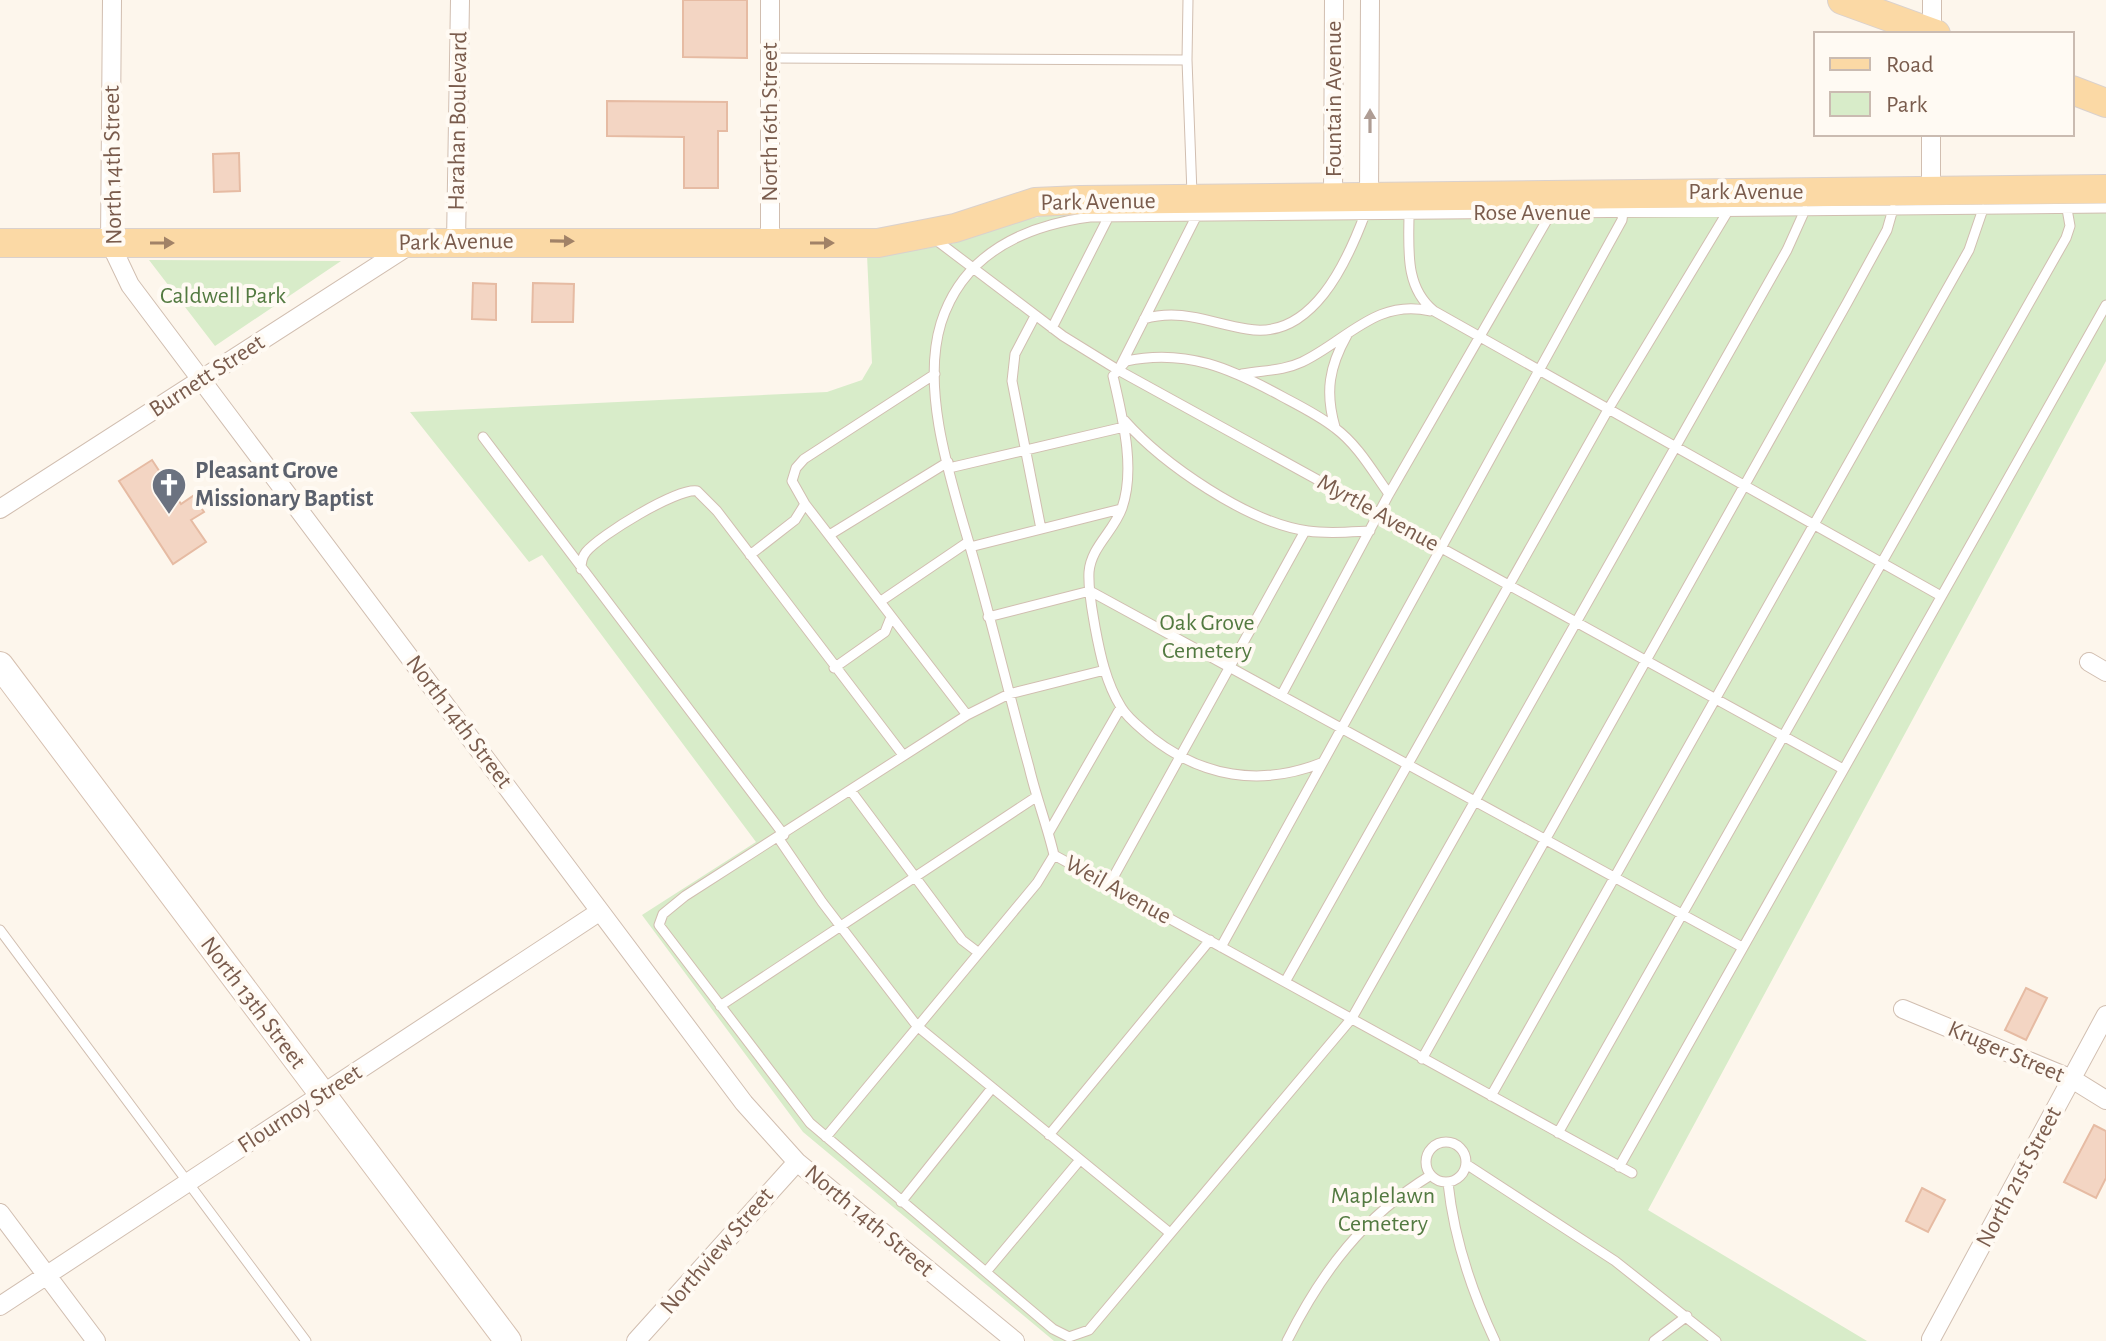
<svg xmlns="http://www.w3.org/2000/svg" width="2106" height="1341" font-family="'Alegreya Sans',sans-serif">
<rect width="100%" height="100%" fill="#fdf6ec"/>
<path fill="#d8ecc9" d="M 2106,200 L 2106,361 L 1648,1210 L 1867,1341 L 1054,1341 L 803,1132 L 642,915 L 756,842 L 542,555 L 529,562 L 410,412 L 827,392 L 862,380 L 872,363 L 867,255 L 955,243 L 1001,225 L 1077,209 Z
M 149,260 L 341,261 L 215,346 Z"/>
<path fill="#f3d5c3" stroke="#e6bba3" stroke-width="2" d="M 683,0 L 747,0 L 747,58 L 683,57 Z
M 607,101 L 727,102 L 727,131 L 718,131 L 718,188 L 684,188 L 684,137 L 607,136 Z
M 239,153 L 240,191 L 214,192 L 213,154 Z
M 473,283 L 496,284 L 496,320 L 472,319 Z
M 533,283 L 574,284 L 573,322 L 532,322 Z
M 152,460 L 181,504 L 193,496 L 204,512 L 191,520 L 206,542 L 173,564 L 119,481 Z
M 2026,988 L 2047,998 L 2026,1040 L 2005,1030 Z
M 2094,1125 L 2106,1131 L 2106,1178 L 2096,1198 L 2064,1182 Z
M 1922,1188 L 1945,1200 L 1928,1232 L 1906,1221 Z"/>
<g fill="none" stroke-linecap="round" stroke-linejoin="round">
<defs>
<path id="service" d="M 1188,0 L 1187,60 L 1192,194
M 769,58 L 1187,60
M 1409,213 C 1409,248 1404,287 1434,311 L 1941,596
M 932,237 L 1063,336 L 1118,370 L 1843,769
M 1035,316 L 1015,354 L 1012,381 L 1041,529
M 1144,319 C 1181,308 1210,323 1247,329 C 1312,341 1347,262 1365,214
M 1052,328 L 1109,216
M 1121,365 L 1197,215
M 935,374 L 804,459 L 796,468 L 792,481 L 805,504 L 967,715
M 1242,374 C 1263,370 1283,371 1302,362 C 1346,341 1377,298 1430,311
M 1124,420 C 1163,464 1248,523 1308,531 C 1328,534 1349,532 1370,531
M 1335,427 C 1325,392 1329,367 1347,335
M 483,437 L 784,835
M 949,468 L 1124,427
M 831,534 L 948,462
M 970,547 L 1121,509
M 750,555 L 795,520 L 805,504
M 581,569 C 581,562 582,557 586,552 C 600,535 677,488 697,491 L 717,511 L 903,755
M 1090,591 L 1742,947
M 881,601 L 968,542
M 988,617 L 1090,591
M 834,668 L 885,632 L 891,617
M 1105,670 L 1009,694 L 967,715 L 685,896 L 663,914 L 659,925 L 810,1123 L 1053,1329 L 1069,1337 L 1089,1330 L 1352,1018 L 1787,250 L 1805,210
M 1282,694 L 1389,494 L 1551,213
M 1321,763 C 1260,787 1202,777 1151,737 C 1141,728 1128,719 1121,707 C 1106,683 1100,654 1095,627 C 1092,609 1088,590 1089,572 C 1091,547 1114,531 1122,508 C 1136,468 1122,416 1113,376 L 1126,361 C 1186,348 1232,369 1283,397 C 1300,406 1320,416 1335,428 C 1358,445 1373,472 1389,494
M 851,791 L 962,940 L 979,953
M 1049,832 L 1121,707
M 779,839 L 822,902 L 917,1026 L 1170,1233
M 1109,885 L 1305,531
M 0,930 L 306,1341
M 1221,947 L 1622,220 L 1623,212
M 1285,982 L 1609,408 L 1728,211
M 720,1006 L 1036,797
M 1422,1059 L 1847,303 L 1887,230 L 1893,209
M 1491,1096 L 1969,250 L 1983,209
M 1558,1133 L 2066,238 L 2070,226 L 2067,209
M 1049,1135 L 1210,940
M 826,1137 L 1037,883 L 1054,855
M1426 1162a20 20 0 1 1 40 0a20 20 0 1 1-40 0Z
M 1466,1164 L 1615,1261 L 1716,1341
M 1619,1167 L 2106,305
M 1632,1173 L 1054,855 C 1047,825 1036,797 1029,767 C 1009,695 992,622 971,550 C 952,484 920,391 941,323 C 963,254 1023,226 1090,217 L 2106,208
M 1448,1183 C 1454,1239 1471,1290 1495,1341
M 901,1202 L 992,1088
M 986,1272 L 1079,1161
M 1287,1341 C 1322,1271 1364,1216 1431,1175
M 1654,1341 L 1687,1316"/>
<path id="minor" d="M 112,0 L 110,243 L 130,285 L 744,1103 L 797,1162 L 1015,1341
M 1932,34 L 1932,0
M 1931,192 L 1931,134
M 1333,199 L 1334,0
M 1369,199 L 1370,0
M 456,242 L 460,0
M 770,243 L 770,0
M 0,509 L 413,243
M 2089,662 L 2106,672
M 1903,1009 L 2072,1079 L 2106,1100
M 0,1213 L 96,1341
M 0,1306 L 599,912
M 1931,1339 L 2106,1015
M 636,1341 L 797,1162"/>
<path id="secondary" d="M 0,665 L 508,1341"/>
<path id="primary" d="M 1842,0 L 1936,34
M 2072,90 L 2106,103
M 0,243 L 878,243 L 955,228 L 1035,202 L 1080,200 L 2106,189"/>
</defs>
<use href="#service" stroke="#d1beb0" stroke-width="11"/>
<use href="#minor" stroke="#d1beb0" stroke-width="20"/>
<use href="#secondary" stroke="#d6c0b0" stroke-width="28"/>
<use href="#primary" stroke="#dad1cd" stroke-width="30"/>
<use href="#service" stroke="#fff" stroke-width="9"/>
<use href="#minor" stroke="#fff" stroke-width="18"/>
<use href="#secondary" stroke="#fff" stroke-width="26"/>
<use href="#primary" stroke="#fbd9a5" stroke-width="28"/>
</g>
<defs><path id="oneway-solid" d="M-6-.8H1V-3.2L6.5 0L1 3.2V.8H-6Z" transform="scale(2)"/></defs>
<use fill="#af9d94" href="#oneway-solid" transform="translate(1370 121) rotate(-90)"/>
<g fill="#a18267">
<use href="#oneway-solid" transform="translate(562 241) rotate(1)"/>
<use href="#oneway-solid" transform="translate(162 243)"/>
<use href="#oneway-solid" transform="translate(822 243)"/>
</g>
<defs>
<symbol id="church-pin" viewBox="-11 -11 22 30"><path d="M0 17L-7.5 6A9.5 9.5 0 1 1 7.5 6Z" fill="#6b7280" stroke="#fffaf3"/><path d="M-1.2-6h2.4v3.5h3.3v2.4h-3.3V6h-2.4V-.1h-3.3v-2.4h3.3Z" fill="#fff"/></symbol>
</defs>
<g fill-rule="evenodd">
<use href="#church-pin" x="149" y="465" width="40" height="54"/>
</g>
<g text-anchor="middle" dominant-baseline="central" stroke-width="8" stroke-linejoin="round" paint-order="stroke">
<g font-size="24" fill="#7a5c4d" stroke="#fffaf3">
<text transform="translate(1334 99) rotate(-90)">Fountain Avenue</text>
<text transform="translate(458 121) rotate(-89)">Harahan Boulevard</text>
<text transform="translate(770 122) rotate(-90)">North 16th Street</text>
<text transform="translate(113 165) rotate(-91)">North 14th Street</text>
<text x="1746" y="192">Park Avenue</text>
<text transform="translate(1098 202) rotate(-1)">Park Avenue</text>
<text x="1532" y="213">Rose Avenue</text>
<text transform="translate(456 242) rotate(-1)">Park Avenue</text>
<text transform="translate(207 376) rotate(-33)">Burnett Street</text>
<text transform="translate(1378 513) rotate(29)">Myrtle Avenue</text>
<text transform="translate(459 722) rotate(53)">North 14th Street</text>
<text transform="translate(1118 890) rotate(29)">Weil Avenue</text>
<text transform="translate(253 1003) rotate(53)">North 13th Street</text>
<text transform="translate(2006 1052) rotate(23)">Kruger Street</text>
<text transform="translate(300 1109) rotate(-33)">Flournoy Street</text>
<text transform="translate(2019 1177) rotate(-62)">North 21st Street</text>
<text transform="translate(869 1221) rotate(40)">North 14th Street</text>
<text transform="translate(717 1251) rotate(-49)">Northview Street</text>
</g>
<g font-size="24" fill="#537a41" stroke="#fffaf3">
<text x="223" y="296">Caldwell Park</text>
<text x="1207" y="623">Oak Grove<tspan x="1207" dy="28">Cemetery</tspan></text>
<text x="1383" y="1196">Maplelawn<tspan x="1383" dy="28">Cemetery</tspan></text>
</g>
<g font-size="24" font-weight="bold" fill="#5b616d" stroke="#fffaf3" text-anchor="start">
<text x="195" y="471">Pleasant Grove<tspan x="195" dy="28">Missionary Baptist</tspan></text>
</g>
</g>
<rect x="1814" y="32" width="260" height="104" fill="#fffaf3" stroke="#cabbb1" stroke-width="2"/>
<rect x="1830" y="58" width="40" height="12" fill="#fbd9a5" stroke="#cabbb1" stroke-width="2"/>
<text x="1886" y="72" font-size="24" fill="#7a5c4d">Road</text>
<rect x="1830" y="92" width="40" height="24" fill="#d8ecc9" stroke="#cabbb1" stroke-width="2"/>
<text x="1886" y="112" font-size="24" fill="#7a5c4d">Park</text>
</svg>
